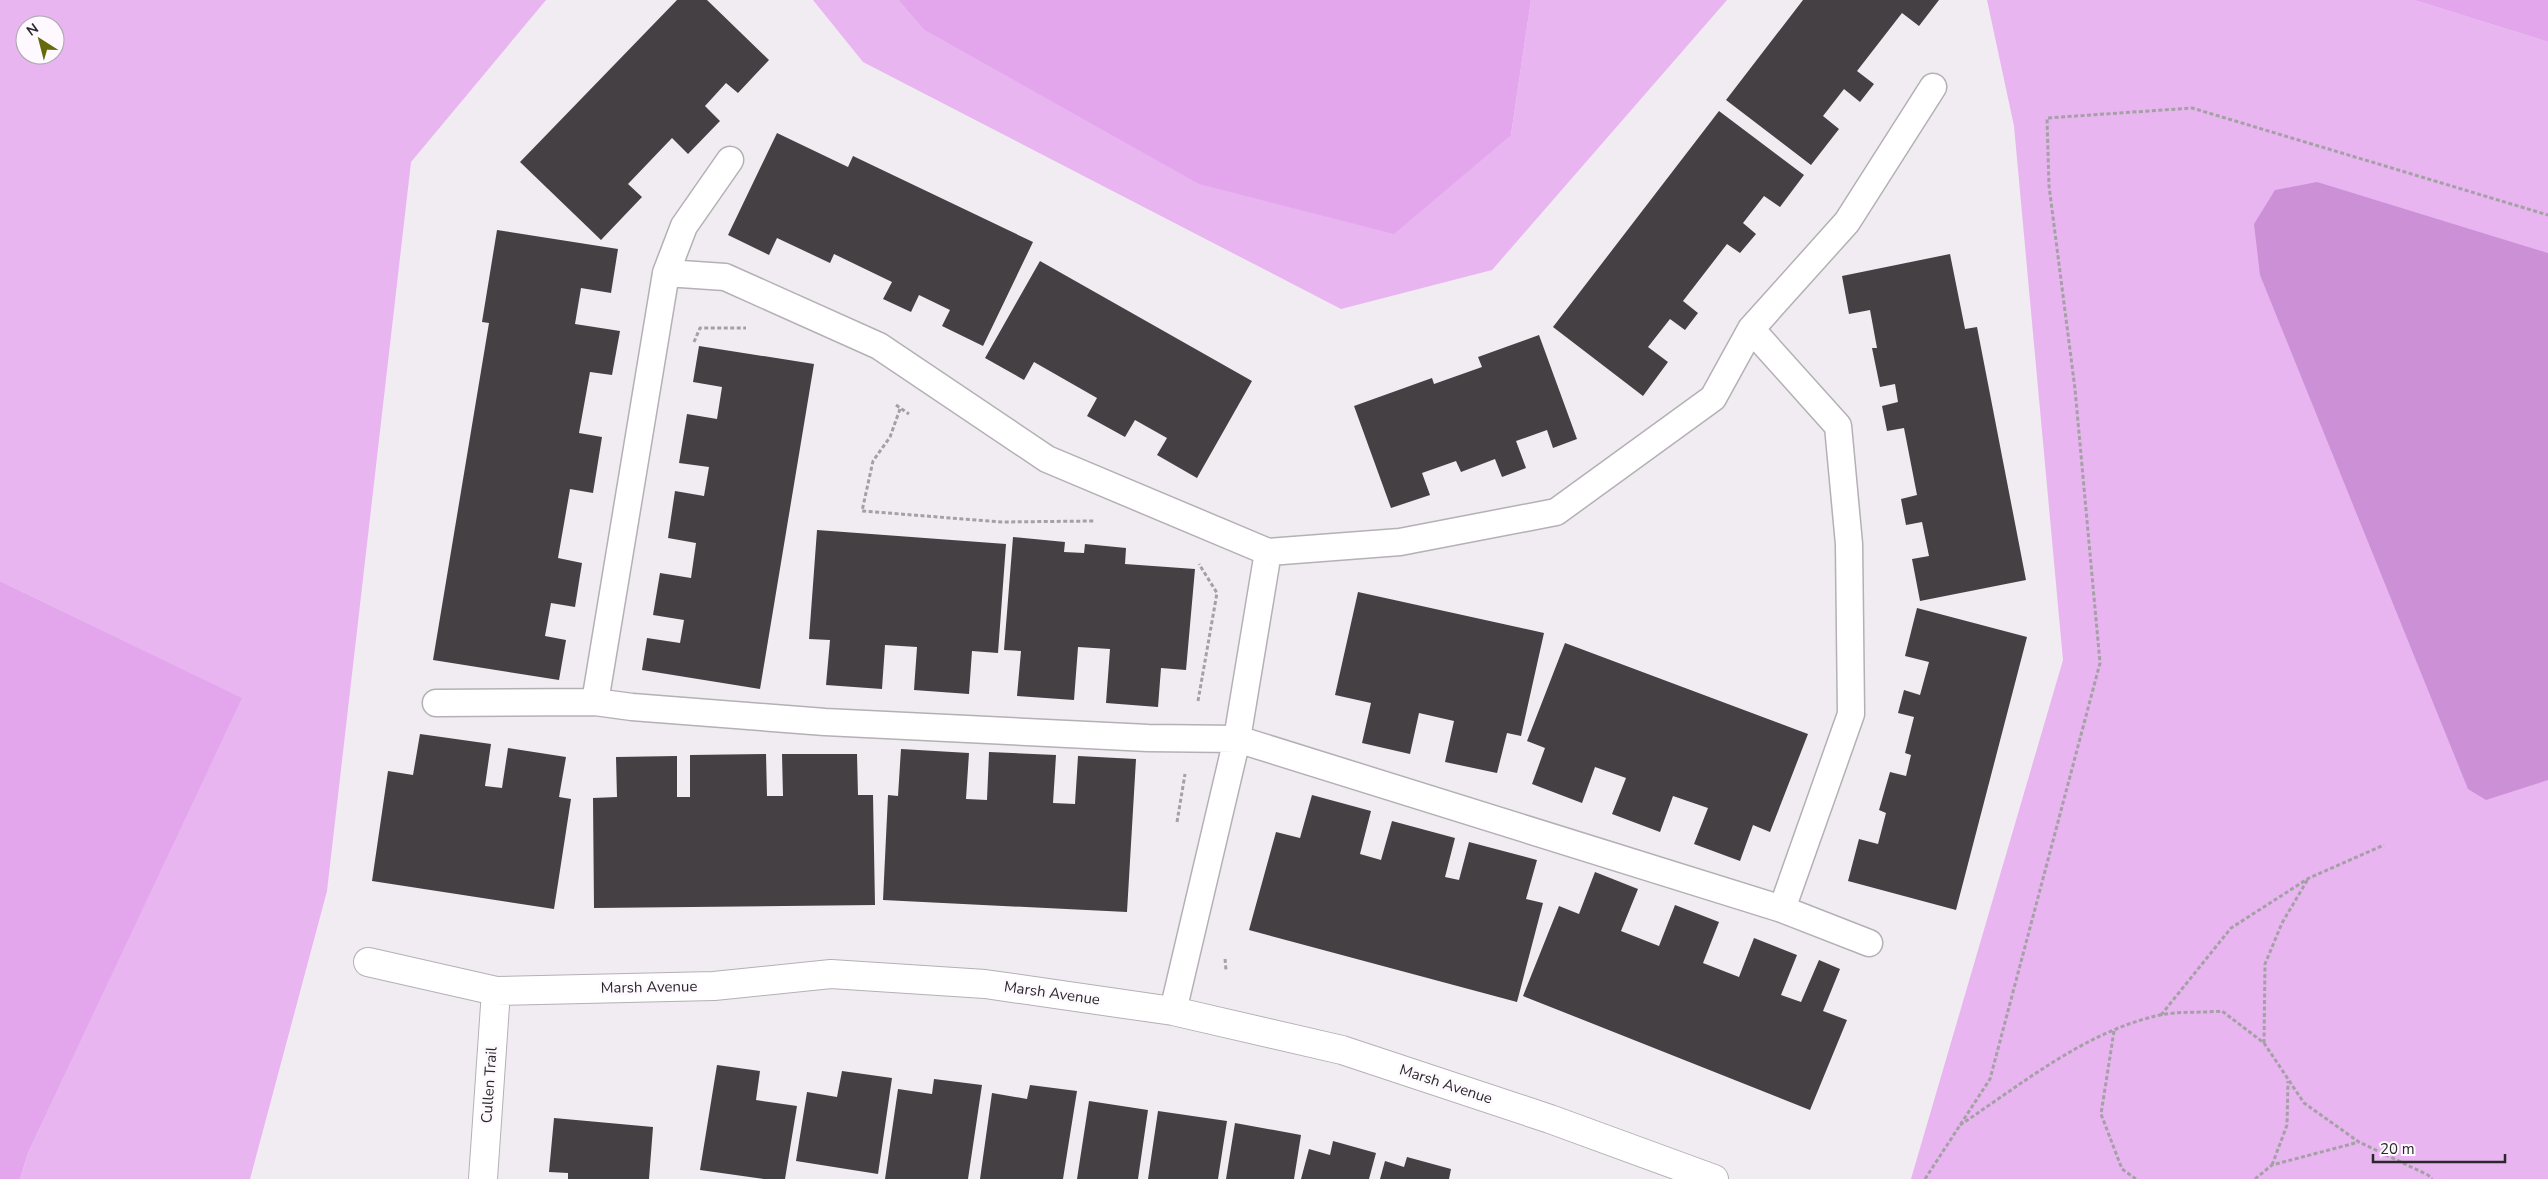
<svg xmlns="http://www.w3.org/2000/svg" width="2548" height="1179" font-family="'Nunito Sans',sans-serif">
<rect width="100%" height="100%" fill="#f0ecf1"/>
<path fill="#e8b5f0" fill-rule="evenodd" d="M 0,0 L 546,0 L 411,162 L 327,891 L 250,1179 L 20,1179 L 28,1153 L 241,698 L 0,581 ZM 25,25 L 55,25 L 55,55 L 25,55 Z
M 813,0 L 898,0 L 923,29 L 1511,135 L 1531,0 L 1727,0 L 1492,270 L 1341,309 L 863,62 Z
M 1987,0 L 2414,0 L 2548,42 L 2548,1179 L 1911,1179 L 2063,660 L 2014,126 Z"/>
<path fill="#e3a6ed" d="M 898,0 L 1531,0 L 1511,135 L 1394,234 L 1199,184 L 923,29 Z
M 2414,0 L 2548,0 L 2548,42 Z
M 0,581 L 242,698 L 28,1153 L 20,1179 L 0,1179 Z"/>
<path fill="#cc90d6" d="M 2317,182 L 2548,253 L 2548,780 L 2486,800 L 2468,789 L 2260,275 L 2254,224 L 2275,190 Z"/>
<path fill="#444044" d="M 677,0 L 707,0 L 769,60 L 738,93 L 726,83 L 705,106 L 720,121 L 688,154 L 672,138 L 628,184 L 642,197 L 601,240 L 520,162 Z
M 1803,0 L 1939,0 L 1919,26 L 1902,13 L 1857,71 L 1874,84 L 1860,102 L 1844,89 L 1823,116 L 1839,129 L 1811,165 L 1726,100 Z
M 1719,111 L 1804,175 L 1780,207 L 1764,196 L 1743,223 L 1756,234 L 1740,253 L 1727,244 L 1683,301 L 1698,313 L 1685,330 L 1670,319 L 1648,347 L 1668,362 L 1643,396 L 1553,327 Z
M 777,133 L 848,167 L 853,156 L 1033,242 L 983,346 L 942,326 L 950,310 L 919,295 L 911,312 L 883,299 L 892,282 L 834,254 L 830,263 L 777,238 L 769,255 L 728,235 Z
M 497,230 L 618,249 L 611,293 L 581,288 L 575,324 L 620,331 L 612,375 L 590,372 L 579,433 L 602,437 L 593,493 L 570,489 L 558,558 L 582,563 L 575,607 L 551,603 L 545,636 L 566,640 L 559,680 L 433,660 L 489,323 L 482,322 Z
M 1950,254 L 1965,329 L 1977,327 L 2026,580 L 1920,601 L 1912,559 L 1929,556 L 1922,522 L 1906,525 L 1901,499 L 1917,495 L 1904,428 L 1887,431 L 1882,406 L 1898,402 L 1895,384 L 1880,387 L 1872,348 L 1877,348 L 1870,310 L 1849,314 L 1842,276 Z
M 1040,261 L 1252,381 L 1197,478 L 1157,455 L 1167,438 L 1135,420 L 1125,437 L 1087,416 L 1097,398 L 1034,362 L 1024,380 L 985,358 Z
M 1539,335 L 1577,439 L 1553,448 L 1547,430 L 1516,441 L 1526,468 L 1502,477 L 1495,459 L 1461,472 L 1456,461 L 1422,473 L 1430,495 L 1391,508 L 1354,406 L 1432,378 L 1434,384 L 1482,367 L 1478,357 Z
M 699,346 L 814,364 L 760,689 L 642,670 L 647,638 L 680,643 L 684,620 L 653,615 L 660,573 L 691,578 L 696,543 L 668,538 L 675,491 L 704,496 L 709,467 L 679,463 L 687,414 L 717,419 L 722,387 L 693,382 Z
M 817,530 L 1006,544 L 998,653 L 972,651 L 969,694 L 914,690 L 917,647 L 885,645 L 882,689 L 826,685 L 830,640 L 809,639 Z
M 1013,537 L 1065,542 L 1064,552 L 1084,553 L 1085,544 L 1126,548 L 1125,564 L 1195,569 L 1186,670 L 1161,668 L 1158,707 L 1106,703 L 1110,649 L 1078,647 L 1074,700 L 1017,696 L 1021,651 L 1004,650 Z
M 1358,592 L 1544,633 L 1521,736 L 1507,733 L 1497,773 L 1445,762 L 1454,721 L 1419,713 L 1410,754 L 1362,743 L 1371,703 L 1335,695 Z
M 1917,608 L 2027,637 L 1956,910 L 1848,881 L 1859,839 L 1878,844 L 1886,813 L 1879,810 L 1890,772 L 1906,776 L 1911,755 L 1905,753 L 1914,717 L 1898,713 L 1904,690 L 1920,695 L 1929,662 L 1905,656 Z
M 1565,643 L 1808,734 L 1770,832 L 1753,825 L 1740,861 L 1694,844 L 1708,808 L 1673,796 L 1660,832 L 1612,814 L 1626,778 L 1595,767 L 1582,803 L 1532,784 L 1545,748 L 1527,741 Z
M 420,734 L 491,744 L 485,786 L 502,788 L 508,748 L 566,757 L 559,797 L 571,799 L 554,909 L 372,881 L 388,771 L 413,775 Z
M 901,749 L 969,753 L 966,799 L 987,800 L 989,752 L 1056,755 L 1053,803 L 1075,804 L 1078,756 L 1136,759 L 1127,912 L 883,900 L 888,795 L 898,796 Z
M 766,754 L 767,796 L 783,796 L 782,754 L 857,754 L 858,795 L 873,795 L 875,905 L 594,908 L 593,798 L 617,797 L 616,757 L 677,756 L 677,797 L 690,797 L 690,755 Z
M 1312,795 L 1371,811 L 1360,854 L 1381,860 L 1392,821 L 1455,838 L 1445,877 L 1459,880 L 1469,842 L 1537,860 L 1526,899 L 1543,903 L 1517,1002 L 1249,930 L 1276,832 L 1300,838 Z
M 1595,872 L 1638,889 L 1621,931 L 1659,946 L 1675,905 L 1719,922 L 1703,963 L 1739,977 L 1754,938 L 1797,955 L 1781,995 L 1801,1002 L 1819,960 L 1840,969 L 1823,1011 L 1847,1020 L 1810,1110 L 1523,996 L 1559,906 L 1579,914 Z
M 717,1065 L 760,1071 L 756,1100 L 797,1106 L 785,1179 L 764,1179 L 700,1170 Z
M 842,1071 L 892,1078 L 878,1174 L 796,1161 L 807,1092 L 837,1097 Z
M 934,1079 L 982,1085 L 968,1179 L 885,1179 L 898,1089 L 932,1094 Z
M 1030,1085 L 1077,1091 L 1063,1179 L 980,1179 L 992,1093 L 1027,1099 Z
M 1089,1101 L 1148,1110 L 1138,1179 L 1077,1179 Z
M 1158,1111 L 1227,1121 L 1218,1179 L 1148,1179 Z
M 554,1118 L 653,1127 L 649,1179 L 568,1179 L 568,1173 L 549,1172 Z
M 1235,1123 L 1301,1135 L 1294,1179 L 1226,1179 Z
M 1333,1141 L 1376,1153 L 1369,1179 L 1301,1179 L 1309,1149 L 1330,1155 Z
M 1407,1157 L 1451,1169 L 1449,1179 L 1380,1179 L 1385,1161 L 1404,1167 Z"/>
<g fill="none" stroke-linecap="round" stroke-linejoin="round">
<defs>
<path id="service" d="M 666,273 L 684,226 L 730,160
M 1751,329 L 1838,426 L 1849,544 L 1851,714 L 1782,909
M 595,702 L 666,273 L 725,277 L 879,346 L 1047,459 L 1268,552
M 436,703 L 595,702 L 632,707 L 825,722 L 1148,738 L 1237,739 L 1782,909 L 1869,943
M 1173,1011 L 1237,739 L 1268,552 L 1400,542 L 1556,512 L 1713,398 L 1751,329 L 1847,222 L 1933,87"/>
<path id="minor" d="M 368,962 L 496,991 L 714,986 L 831,974 L 985,984 L 1173,1011 L 1342,1050 L 1550,1119 L 1714,1179
M 483,1179 L 496,991"/>
</defs>
<use href="#service" stroke="#b4b0b5" stroke-width="29"/>
<use href="#minor" stroke="#b4b0b5" stroke-width="30"/>
<path stroke="#a4a1a5" stroke-width="3" stroke-dasharray="4 2.5" stroke-linecap="butt" d="M 694,342 L 700,328 L 746,328
M 896,405 L 909,414
M 900,409 L 890,437 L 873,461 L 862,511 L 1002,522 L 1094,521
M 1198,701 L 1217,593 L 1199,564
M 1177,822 L 1185,774
M 1225,959 L 1226,970
M 2161,1015 L 2231,928 L 2309,878 L 2384,845
M 2114,1031 L 2101,1114 L 2122,1169 L 2136,1179
M 2264,1043 L 2265,964 L 2282,923 L 2308,879
M 1960,1125 C 2022,1084 2086,1031 2160,1015 C 2180,1011 2202,1013 2222,1011 L 2264,1043 L 2304,1103 L 2359,1142 L 2428,1175 L 2432,1179
M 2272,1165 L 2287,1125 L 2288,1081
M 1925,1179 L 1990,1079 L 2100,663 L 2075,389 L 2049,186 L 2047,118 L 2192,108 L 2548,215
M 2255,1179 L 2272,1165 L 2359,1142"/>
<use href="#service" stroke="#fff" stroke-width="26"/>
<use href="#minor" stroke="#fff" stroke-width="28"/>
</g>
<g text-anchor="middle" dominant-baseline="central" stroke-width="5" stroke-linejoin="round" paint-order="stroke">
<g font-size="15" fill="#2a282a" stroke="#fef9ff">
<text transform="translate(649 987) rotate(-1)">Marsh Avenue</text>
<text transform="translate(1052 993) rotate(8)">Marsh Avenue</text>
<text transform="translate(1446 1084) rotate(18)">Marsh Avenue</text>
<text transform="translate(489 1085) rotate(-86)">Cullen Trail</text>
</g>
</g>
<g transform="translate(40 40) rotate(324)"><circle r="24" fill="#fef9ff" stroke="#a9a5aa"/>
<path d="M0-4L9 19L0 12L-9 19Z" fill="#676a0a"/>
<text y="-8" font-size="14" font-weight="bold" text-anchor="middle" fill="#2a282a">N</text>
</g>
<path d="M2373 1154v8h132v-8" fill="none" stroke="#2a282a" stroke-width="2.5"/>
<text x="2380" y="1154" font-size="15" fill="#2a282a" stroke="#fef9ff" stroke-width="4" paint-order="stroke">20 m</text>
</svg>
